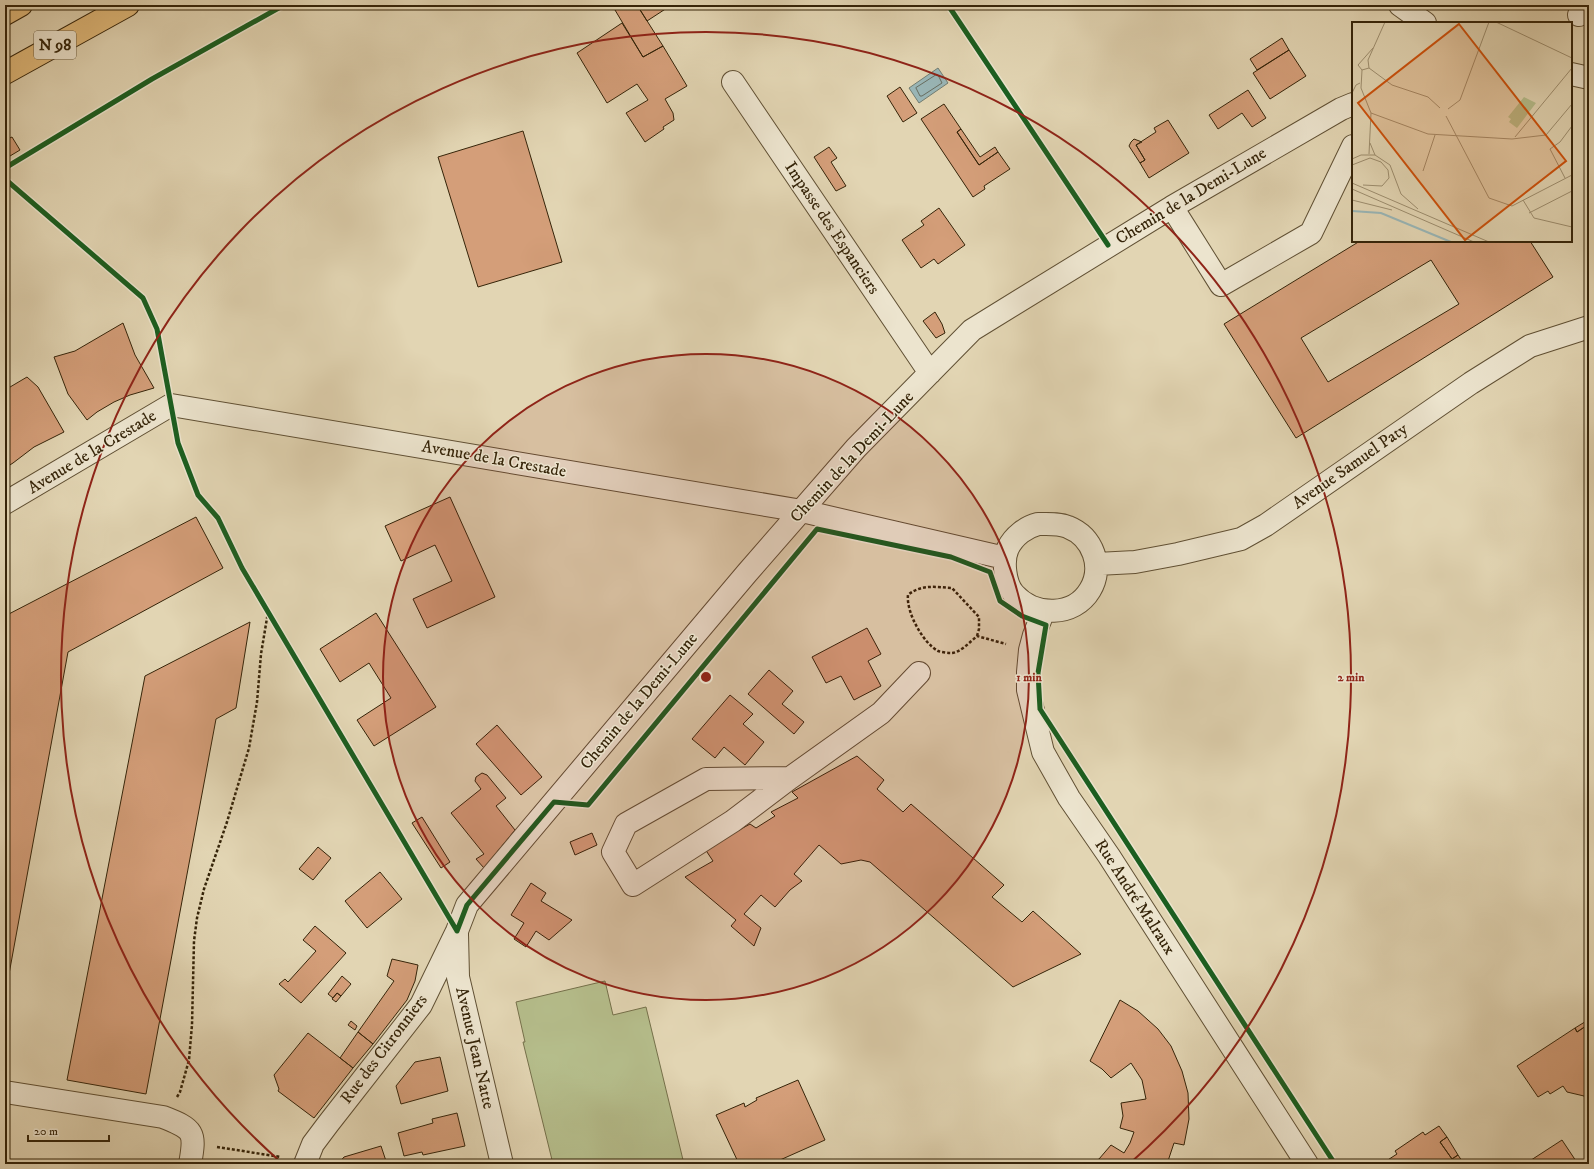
<svg xmlns="http://www.w3.org/2000/svg" width="1594" height="1169" font-family="'IM FELL DW Pica',serif">
<rect width="100%" height="100%" fill="#e2d5b3"/>
<filter id="stains"><feTurbulence type="fractalNoise" baseFrequency=".005" numOctaves="4"/><feColorMatrix values="0 0 0 0 .2 0 0 0 0 .09 0 0 0 0 .02 0 0 0 .5 -.17"/></filter>
<radialGradient id="worn" r=".72"><stop offset=".6" stop-color="#630" stop-opacity="0"/><stop offset="1" stop-color="#630" stop-opacity=".3"/></radialGradient>
<path fill="#b5bd8b" stroke="#75704a" d="M 605,981 L 613,1015 L 646,1007 L 684,1164 L 553,1164 L 523,1042 L 525,1042 L 516,1002 Z"/>
<path fill="#99b6b7" stroke="#717c71" d="M 938,68 L 948,83 L 919,103 L 909,88 Z"/>
<g fill="none" stroke-linecap="round" stroke-linejoin="round">
<path stroke="#676d60" stroke-width="1" d="M 936,75 L 938,75 L 942,83 L 922,96 L 920,96 L 916,88 Z"/>
</g>
<path fill="#d49e79" stroke="#352409" fill-rule="evenodd" d="M 624,5 L 637,5 L 663,46 L 643,57 L 615,10 Z
M 637,5 L 670,5 L 670,6 L 647,21 Z
M 622,23 L 643,57 L 663,46 L 687,86 L 665,99 L 673,113 L 674,120 L 663,127 L 664,129 L 645,142 L 626,113 L 648,100 L 637,84 L 607,103 L 577,53 Z
M 1282,38 L 1289,50 L 1257,70 L 1250,59 Z
M 1289,50 L 1306,76 L 1270,99 L 1253,73 Z
M 900,87 L 917,113 L 903,122 L 887,96 Z
M 1248,90 L 1266,118 L 1252,127 L 1242,113 L 1218,129 L 1209,115 Z
M 944,104 L 961,129 L 957,132 L 979,165 L 998,152 L 1010,169 L 984,186 L 985,189 L 973,197 L 921,119 Z
M 1168,120 L 1189,153 L 1149,178 L 1140,163 L 1145,160 L 1136,145 L 1156,132 L 1154,128 Z
M 961,129 L 980,157 L 995,147 L 998,152 L 979,165 L 957,132 Z
M 523,131 L 562,262 L 478,287 L 438,157 Z
M 12,137 L 20,150 L 5,159 L 5,140 Z
M 1134,139 L 1142,142 L 1136,145 L 1145,160 L 1140,163 L 1129,146 L 1131,142 Z
M 829,147 L 837,158 L 831,162 L 846,186 L 836,191 L 814,157 Z
M 939,208 L 965,245 L 938,264 L 934,259 L 921,268 L 902,240 L 924,225 L 921,221 Z
M 1360,241 L 1530,241 L 1553,277 L 1296,438 L 1224,324 ZM 1431,260 L 1459,304 L 1328,382 L 1301,338 Z
M 935,312 L 942,324 L 945,333 L 936,338 L 923,321 Z
M 123,323 L 135,355 L 154,388 L 130,395 L 114,402 L 97,412 L 87,420 L 68,394 L 54,357 L 75,351 Z
M 27,377 L 38,387 L 64,432 L 34,447 L 13,463 L 5,468 L 5,390 Z
M 450,497 L 495,597 L 427,628 L 413,599 L 452,581 L 435,545 L 401,561 L 385,526 Z
M 196,517 L 223,568 L 68,652 L 5,996 L 5,616 Z
M 376,613 L 436,707 L 374,746 L 357,720 L 391,698 L 369,663 L 340,682 L 320,649 Z
M 250,622 L 236,708 L 216,719 L 146,1094 L 67,1080 L 145,676 Z
M 867,628 L 881,654 L 868,661 L 881,686 L 854,700 L 841,676 L 826,683 L 812,657 Z
M 769,670 L 793,691 L 782,704 L 804,722 L 794,734 L 748,694 Z
M 730,695 L 753,714 L 743,724 L 764,742 L 745,765 L 724,747 L 715,758 L 692,739 Z
M 497,725 L 542,777 L 521,795 L 476,744 Z
M 857,756 L 884,780 L 877,789 L 903,812 L 911,804 L 1004,885 L 992,897 L 1022,922 L 1033,911 L 1081,954 L 1013,987 L 870,862 L 861,860 L 841,864 L 819,845 L 794,874 L 802,881 L 790,890 L 775,907 L 761,895 L 744,914 L 761,928 L 754,946 L 731,926 L 736,920 L 685,877 L 713,861 L 705,849 L 750,824 L 756,828 L 775,816 L 771,812 L 798,798 L 792,792 Z
M 482,773 L 487,775 L 506,798 L 496,806 L 515,830 L 484,868 L 476,859 L 484,854 L 451,813 L 481,789 L 475,781 L 476,777 Z
M 422,817 L 450,862 L 441,868 L 412,823 Z
M 592,833 L 597,845 L 575,855 L 570,842 Z
M 318,847 L 331,858 L 313,880 L 299,869 Z
M 380,872 L 402,899 L 367,928 L 345,901 Z
M 531,883 L 546,893 L 541,901 L 572,920 L 549,940 L 536,931 L 526,947 L 514,939 L 524,923 L 511,915 Z
M 315,926 L 346,953 L 301,1003 L 279,984 L 285,979 L 288,982 L 316,951 L 303,940 Z
M 392,959 L 418,965 L 415,981 L 407,1000 L 373,1044 L 358,1032 L 394,981 L 387,976 Z
M 342,976 L 351,984 L 341,996 L 337,993 L 333,998 L 328,994 Z
M 337,993 L 341,996 L 336,1002 L 332,999 Z
M 1120,1000 L 1138,1011 L 1158,1029 L 1171,1046 L 1182,1071 L 1188,1093 L 1189,1119 L 1184,1145 L 1174,1143 L 1167,1164 L 1091,1164 L 1099,1159 L 1111,1145 L 1124,1153 L 1130,1143 L 1134,1132 L 1120,1128 L 1123,1116 L 1121,1103 L 1146,1099 L 1142,1080 L 1131,1063 L 1111,1078 L 1102,1069 L 1090,1061 Z
M 1588,1020 L 1589,1024 L 1577,1032 L 1575,1028 Z
M 351,1021 L 357,1026 L 355,1030 L 348,1025 Z
M 1589,1024 L 1589,1096 L 1585,1098 L 1584,1096 L 1567,1092 L 1563,1086 L 1550,1094 L 1548,1091 L 1538,1097 L 1517,1066 L 1575,1028 L 1577,1032 Z
M 358,1032 L 373,1044 L 353,1068 L 340,1058 Z
M 308,1033 L 353,1068 L 314,1118 L 278,1091 L 279,1089 L 274,1075 Z
M 440,1057 L 448,1091 L 401,1104 L 396,1086 L 415,1062 Z
M 798,1080 L 825,1140 L 771,1164 L 739,1164 L 716,1115 L 744,1103 L 745,1107 L 757,1100 L 756,1098 Z
M 457,1113 L 465,1146 L 423,1155 L 422,1152 L 404,1156 L 398,1133 L 433,1123 L 432,1119 Z
M 1439,1126 L 1447,1137 L 1440,1142 L 1452,1159 L 1458,1155 L 1464,1164 L 1384,1164 L 1383,1163 L 1397,1154 L 1395,1151 L 1423,1132 L 1425,1135 Z
M 1447,1137 L 1458,1155 L 1452,1159 L 1440,1142 Z
M 1562,1140 L 1578,1164 L 1525,1164 Z
M 381,1146 L 387,1164 L 338,1164 L 344,1157 Z"/>
<g fill="none" stroke-linecap="round" stroke-linejoin="round">
<defs>
<path id="minor" d="M 1400,5 L 1425,23
M 1579,15 L 1589,9
M 1571,74 L 1589,78
M 733,82 L 930,373
M 1172,207 L 1221,285 L 1311,233 L 1353,146
M 5,503 L 171,405 L 802,511 L 1005,558
M 1038,524 C 1048,524 1059,523 1068,527 C 1093,537 1104,567 1090,590 C 1074,617 1035,617 1014,594 C 1005,584 1002,561 1008,548 C 1014,536 1026,527 1038,524 Z
M 1097,564 L 1135,562 L 1178,554 L 1241,539 L 1266,525 L 1471,383 L 1530,346 L 1589,327
M 1044,611 L 1034,635 L 1030,650 L 1028,672 L 1028,690 L 1043,752 L 1069,798 L 1109,856 L 1307,1164
M 790,778 L 733,821 L 633,885 L 613,852 L 626,824 L 706,779 L 790,778 L 881,713 L 919,673
M 457,934 L 458,977 L 502,1164
M 5,1092 L 163,1117 C 194,1129 196,1132 190,1164
M 305,1164 L 313,1144 L 328,1124 L 421,1005 L 457,931 L 467,905 L 747,573 L 856,448 L 972,330 L 1172,207 L 1341,109 L 1353,104"/>
<path id="highway" d="M 5,14 L 21,5
M 5,73 L 128,5"/>
</defs>
<use href="#minor" stroke="#605034" stroke-width="24"/>
<use href="#highway" stroke="#352409" stroke-width="24"/>
<path stroke="#352409" stroke-width="2.5" stroke-dasharray="3 2" stroke-linecap="butt" d="M 977,636 L 979,629 L 979,617 L 952,588 C 936,587 921,584 908,595 C 906,612 923,643 938,651 C 941,652 947,653 951,653 C 960,653 970,642 977,636 L 1006,644
M 177,1097 L 180,1092 L 189,1060 L 192,1025 L 194,941 L 197,918 L 204,889 L 227,822 L 249,748 L 257,702 L 261,654 L 268,612
M 217,1147 L 281,1157"/>
<use href="#minor" stroke="#ece4ce" stroke-width="22"/>
<use href="#highway" stroke="#e1ba7a" stroke-width="22"/>
<defs>
<path id="cycleway" d="M 948,5 L 1108,245
M 5,168 L 152,79 L 284,5
M 5,179 L 143,298 L 157,329 L 178,443 L 198,495 L 218,518 L 242,568 L 457,931
M 457,931 L 467,905 L 554,802 L 588,805 L 817,529 L 951,557 L 990,572 L 1000,601 L 1022,616 L 1046,625 L 1038,673 L 1040,709 L 1335,1164"/>
</defs>
<use href="#cycleway" stroke="#ece4ce" stroke-width="8"/>
<use href="#cycleway" stroke="#1b5e20" stroke-width="5"/>
</g>
<circle cx="706" cy="677" r="323" fill="#8f2418" fill-opacity=".12"/>
<g fill="none" stroke="#8f2418" stroke-width="2">
<circle cx="706" cy="677" r="323"/>
<path d="M283 1164A645 645 0 1 1 1129 1164"/>
</g>
<g text-anchor="middle" dominant-baseline="central" stroke-width="3" stroke-linejoin="round" paint-order="stroke">
<rect fill="#ece4ce" stroke="#6c5e44" stroke-width="1" x="34" y="31" width="42" height="28" rx="3"/>
<g font-size="16" font-weight="bold" fill="#352409">
<text x="55" y="45">N 98</text>
</g>
<g font-size="17" fill="#352409" stroke="#ece4ce">
<text transform="translate(1191 196) rotate(-31)">Chemin de la Demi-Lune</text>
<text transform="translate(832 228) rotate(56)">Impasse des Espanciers</text>
<text transform="translate(92 452) rotate(-31)">Avenue de la Crestade</text>
<text transform="translate(852 457) rotate(-47)">Chemin de la Demi-Lune</text>
<text transform="translate(494 459) rotate(10)">Avenue de la Crestade</text>
<text transform="translate(1350 466) rotate(-35)">Avenue Samuel Paty</text>
<text transform="translate(639 701) rotate(-50)">Chemin de la Demi-Lune</text>
<text transform="translate(1135 897) rotate(57)">Rue André Malraux</text>
<text transform="translate(475 1048) rotate(77)">Avenue Jean Natte</text>
<text transform="translate(384 1049) rotate(-53)">Rue des Citronniers</text>
</g>
</g>
<g transform="translate(1352 22)">
<rect width="220" height="220" fill="#e2d5b3"/>
<path d="M 172,75 L 184,81 L 165,106 L 157,100 L 159,97 L 156,95 Z" fill="#b5bd8b"/>
<path fill="none" stroke="#99b6b7" stroke-width="2" d="M 0,189 L 29,191 L 99,220"/>
<path fill="none" stroke="#9d8e6f" stroke-width="1" d="M 144,0 L 220,36M 17,46 L 40,63 L 76,75 L 88,86M 10,48 L 17,46 L 16,38 L 33,0M 0,71 L 4,63 L 8,61M 96,87 L 108,78 L 137,0M 19,91 L 76,112 L 160,117 L 194,113 L 220,82M 94,94 L 137,176 L 160,184 L 220,153M 163,115 L 220,46M 18,121 L 23,133M 17,132 L 19,91 L 9,66 L 10,48 L 6,43 L 21,26M 23,133 L 38,143 L 49,172 L 66,187M 0,137 L 9,133 L 23,133M 0,143 L 18,136 L 29,140 L 36,148 L 37,156 L 30,164 L 11,163M 71,149 L 83,113M 213,156 L 198,127 L 208,120 L 220,104M 0,161 L 137,220M 0,167 L 122,220M 0,178 L 40,188M 171,178 L 182,196 L 220,205M 177,191 L 220,169"/>
<path fill="#cd510c" fill-opacity="0.15" stroke="#cd510c" stroke-width="2" d="M 107,2 L 214,139 L 113,218 L 6,81 Z"/>
<rect width="220" height="220" fill="none" stroke="#352409" stroke-width="2"/>
</g>
<circle cx="706" cy="677" r="6" fill="#8f2418" stroke="#ece4ce" stroke-width="2"/>
<g font-size="12" text-anchor="middle" font-weight="bold" fill="#8f2418" stroke="#ece4ce" stroke-width="3" stroke-linejoin="round" paint-order="stroke">
<text x="1029" y="681">1 min</text>
<text x="1351" y="681">2 min</text>
</g>
<rect width="1594" height="1169" fill="none" stroke="#e2d5b3" stroke-width="20"/>
<rect x="6" y="6" width="1582" height="1157" fill="none" stroke="#352409" stroke-width="2"/>
<rect x="10" y="10" width="1574" height="1149" fill="none" stroke="#352409"/>
<path d="M28 1135v6h81v-6" fill="none" stroke="#352409" stroke-width="2"/>
<text x="34" y="1135" font-size="12" fill="#352409" stroke="#ece4ce" stroke-width="3" paint-order="stroke">20 m</text>
<rect width="100%" height="100%" filter="url(#stains)"/>
<rect width="100%" height="100%" fill="url(#worn)"/>
</svg>
